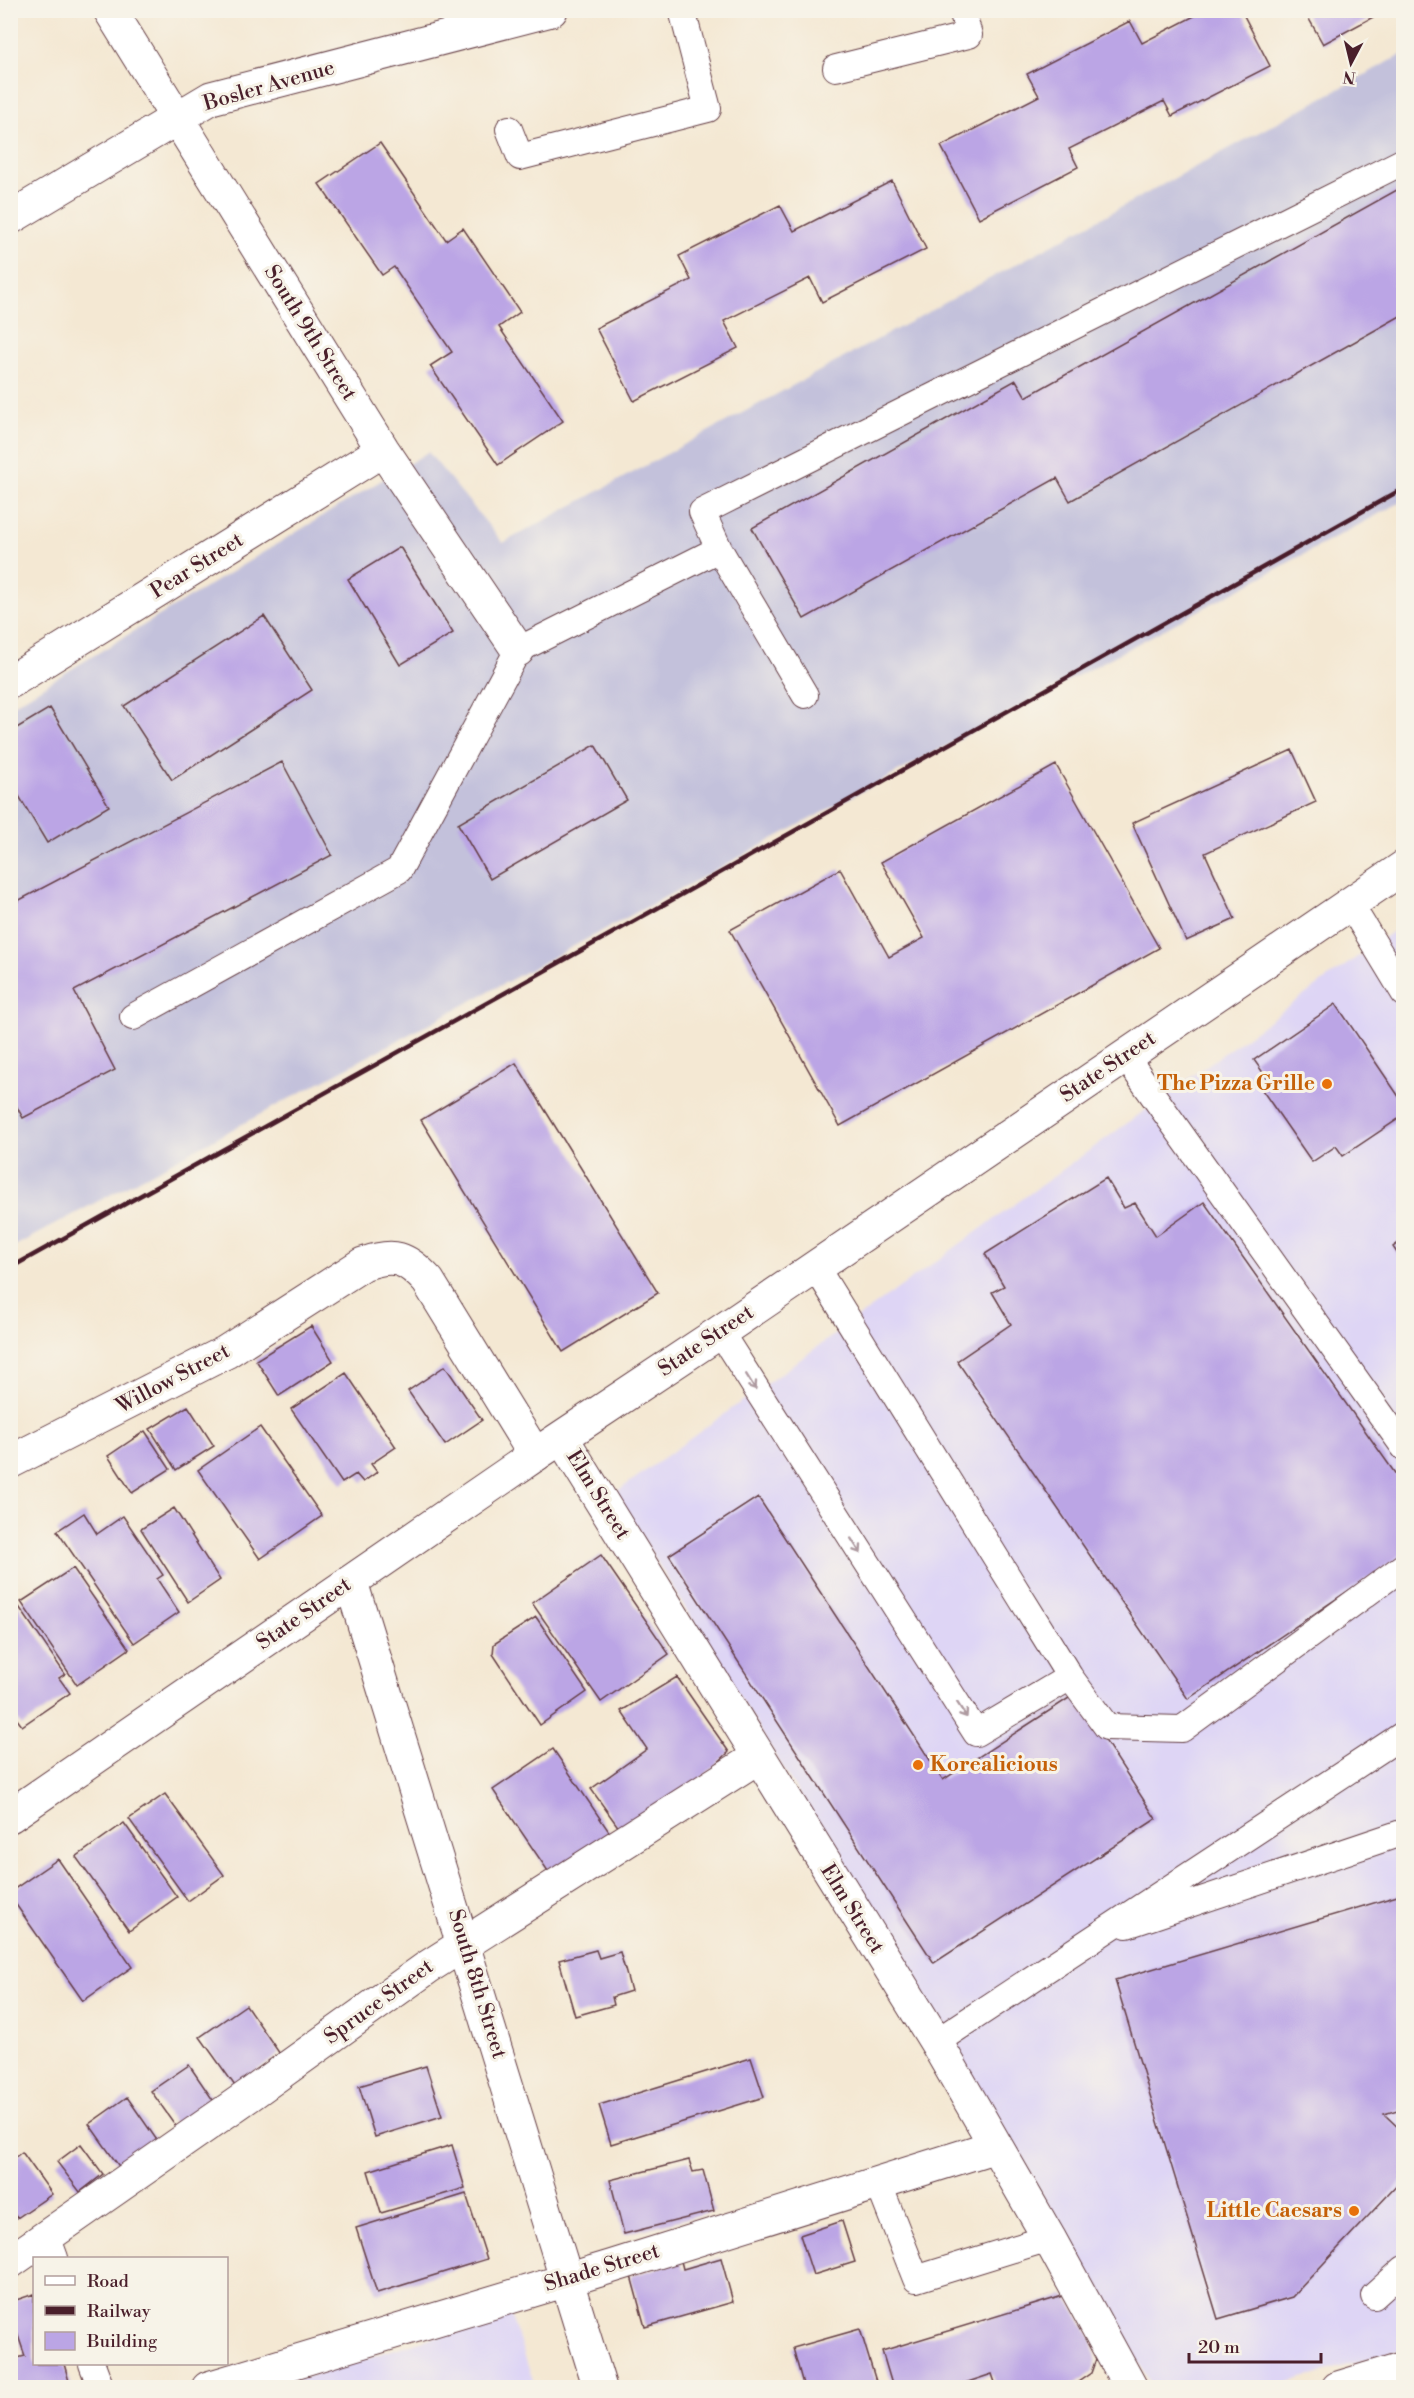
<svg xmlns="http://www.w3.org/2000/svg" width="1414" height="2398" font-family="'Libre Bodoni',serif">
<rect width="100%" height="100%" fill="#f7f3e8"/>
<filter id="ink" filterUnits="userSpaceOnUse"><feTurbulence type="fractalNoise" baseFrequency=".0167" numOctaves="2"/><feDisplacementMap in="SourceGraphic" scale="12" xChannelSelector="R" yChannelSelector="G"/><feConvolveMatrix kernelMatrix="1 2 1 2 8 2 1 2 1" color-interpolation-filters="sRGB"/></filter>
<filter id="wash" filterUnits="userSpaceOnUse"><feTurbulence type="fractalNoise" baseFrequency=".008" numOctaves="4" result="noise"/><feDisplacementMap in="SourceGraphic" scale="24" xChannelSelector="R" yChannelSelector="G"/><feGaussianBlur stdDeviation="1.35" result="paint"/><feColorMatrix in="noise" values="0 0 0 0 0 0 0 0 0 0 0 0 0 0 0 0 0 1.4 0 .05"/><feComposite in="paint" operator="in"/></filter>
<g filter="url(#wash)">
<rect width="100%" height="100%" fill="#f4e8d3"/>
<path fill="#ded5f5" d="M 1403,924 L 1403,2349 L 1271,2387 L 1153,2387 L 1008,2136 L 615,1493 Z
M 510,2313 L 535,2387 L 271,2388 Z"/>
<path fill="#c3c1db" d="M 1403,54 L 1403,501 L 11,1248 L 11,706 L 428,452 L 503,543 Z"/>
<g id="blocks">
<path fill="#bba5e5" d="M 1206,10 L 1241,10 L 1270,66 L 1172,116 L 1164,101 L 1069,149 L 1078,167 L 979,218 L 941,146 L 1039,96 L 1027,74 L 1130,21 L 1142,43 Z
M 1304,10 L 1386,10 L 1323,44 Z
M 380,143 L 446,240 L 463,228 L 520,312 L 499,327 L 563,421 L 498,465 L 430,366 L 452,352 L 394,267 L 382,275 L 319,184 Z
M 892,181 L 926,249 L 822,302 L 810,278 L 724,321 L 738,348 L 634,401 L 596,328 L 691,280 L 679,256 L 780,205 L 794,231 Z
M 1404,186 L 1404,314 L 1070,501 L 1057,478 L 804,619 L 752,528 L 1016,380 L 1026,397 Z
M 400,547 L 453,633 L 400,665 L 348,579 Z
M 264,616 L 312,690 L 172,780 L 124,706 Z
M 50,708 L 109,806 L 47,843 L 10,781 L 10,732 Z
M 595,745 L 627,800 L 490,879 L 458,824 Z
M 1292,750 L 1316,802 L 1205,853 L 1235,919 L 1186,941 L 1132,823 Z
M 282,762 L 332,855 L 74,991 L 115,1070 L 23,1118 L 10,1094 L 10,905 Z
M 1056,765 L 1159,948 L 840,1126 L 730,930 L 840,869 L 889,957 L 924,938 L 881,862 Z
M 1336,1004 L 1404,1104 L 1404,1115 L 1343,1156 L 1336,1146 L 1312,1162 L 1260,1087 L 1269,1081 L 1254,1060 Z
M 516,1063 L 658,1293 L 563,1352 L 421,1120 Z
M 1106,1178 L 1124,1208 L 1135,1203 L 1156,1236 L 1204,1202 L 1404,1486 L 1404,1553 L 1188,1699 L 957,1361 L 1011,1324 L 992,1292 L 1004,1286 L 985,1254 Z
M 1404,1239 L 1404,1263 L 1393,1247 Z
M 311,1326 L 333,1361 L 279,1396 L 256,1360 Z
M 445,1366 L 482,1420 L 445,1445 L 408,1391 Z
M 346,1373 L 396,1447 L 371,1464 L 377,1472 L 363,1482 L 356,1474 L 342,1483 L 291,1409 Z
M 188,1406 L 214,1446 L 176,1470 L 150,1429 Z
M 260,1427 L 322,1516 L 260,1559 L 198,1470 Z
M 145,1431 L 170,1469 L 132,1493 L 108,1456 Z
M 758,1497 L 943,1780 L 1075,1694 L 1156,1819 L 934,1963 L 669,1555 Z
M 174,1508 L 220,1580 L 188,1602 L 141,1529 Z
M 84,1513 L 97,1534 L 123,1516 L 163,1575 L 157,1579 L 179,1612 L 134,1643 L 57,1531 Z
M 601,1555 L 669,1654 L 601,1702 L 532,1603 Z
M 73,1568 L 129,1649 L 77,1685 L 21,1602 Z
M 13,1598 L 65,1674 L 59,1678 L 70,1693 L 22,1726 L 10,1710 L 10,1600 Z
M 536,1617 L 587,1692 L 540,1725 L 493,1654 L 494,1644 Z
M 677,1677 L 729,1752 L 683,1796 L 624,1835 L 591,1789 L 647,1749 L 621,1711 Z
M 553,1749 L 612,1836 L 552,1877 L 493,1790 Z
M 165,1794 L 224,1875 L 188,1901 L 129,1819 Z
M 124,1823 L 177,1897 L 129,1931 L 76,1857 Z
M 58,1859 L 132,1967 L 83,2001 L 10,1896 L 10,1892 Z
M 1404,1894 L 1404,2108 L 1384,2114 L 1404,2133 L 1404,2178 L 1292,2297 L 1218,2319 L 1115,1980 Z
M 596,1950 L 599,1958 L 620,1952 L 631,1991 L 612,1997 L 614,2005 L 575,2016 L 559,1960 Z
M 246,2005 L 280,2054 L 235,2086 L 200,2037 Z
M 751,2058 L 764,2097 L 611,2144 L 599,2105 Z
M 189,2065 L 215,2103 L 178,2129 L 151,2091 Z
M 426,2066 L 442,2116 L 375,2137 L 359,2086 Z
M 127,2097 L 161,2146 L 123,2172 L 89,2124 Z
M 81,2144 L 103,2174 L 80,2192 L 57,2162 Z
M 452,2145 L 465,2188 L 381,2213 L 368,2171 Z
M 22,2152 L 52,2194 L 17,2218 L 10,2209 L 10,2161 Z
M 689,2160 L 693,2172 L 703,2170 L 714,2211 L 624,2234 L 610,2180 Z
M 466,2194 L 487,2259 L 377,2293 L 356,2228 Z
M 842,2221 L 855,2262 L 813,2275 L 800,2235 Z
M 721,2258 L 733,2302 L 645,2327 L 631,2276 L 681,2261 L 683,2269 Z
M 34,2294 L 34,2364 L 64,2364 L 71,2388 L 10,2388 L 10,2360 L 25,2356 L 10,2312 L 10,2302 Z
M 1066,2295 L 1092,2340 L 1096,2359 L 1091,2373 L 1075,2384 L 1063,2388 L 997,2388 L 992,2374 L 950,2388 L 893,2388 L 882,2351 Z
M 860,2329 L 878,2388 L 804,2388 L 793,2348 Z"/>
</g>
</g>
<g filter="url(#ink)">
<use href="#blocks" fill-opacity="0" stroke="#643d44" stroke-width="1.5"/>
<g fill="none" stroke-linecap="round" stroke-linejoin="round">
<defs>
<path id="lane" d="M 836,68 L 969,35 L 962,10
M 509,129 L 520,157 L 708,109 L 682,10
M 719,549 L 805,695
M 1350,904 L 1404,993
M 133,1017 L 399,870 L 518,650 L 719,549 L 702,512 L 1404,161
M 1125,1056 L 1404,1447
M 815,1266 L 1070,1677 L 1107,1727 L 1182,1729 L 1404,1566
M 720,1332 L 976,1733 L 1070,1677
M 1127,1925 L 1404,1832
M 936,2042 L 1404,1734
M 878,2182 L 916,2279 L 1049,2238
M 47,2236 L 55,2258
M 1374,2296 L 1404,2269
M 92,2364 L 101,2388"/>
<path id="street" d="M 110,10 L 383,450 L 518,650
M 10,218 L 211,98 L 551,10
M 10,682 L 383,450
M 562,1438 L 936,2042 L 1049,2238 L 1131,2388
M 10,1462 L 226,1352 L 363,1264 C 394,1253 406,1257 428,1281 L 535,1455
M 351,1582 L 600,2388
M 10,2262 L 251,2094 L 428,1967 L 758,1757
M 208,2388 L 610,2267 L 996,2146"/>
<path id="secondary" d="M 10,1816 L 535,1455 L 720,1332 L 1404,867"/>
<path id="primary" d="M 1338,2388 L 1404,2368"/>
</defs>
<use href="#lane" stroke="#643d44" stroke-width="28"/>
<use href="#street" stroke="#643d44" stroke-width="35"/>
<use href="#secondary" stroke="#643d44" stroke-width="35"/>
<use href="#primary" stroke="#643d44" stroke-width="35"/>
<use href="#lane" stroke="#fff" stroke-width="26"/>
<use href="#street" stroke="#fff" stroke-width="33"/>
<use href="#secondary" stroke="#fff" stroke-width="33"/>
<use href="#primary" stroke="#fff" stroke-width="33"/>
<path stroke="#4a1f2b" stroke-width="4.5" d="M 10,1268 L 654,910 L 1404,488"/>
</g>
<defs><path id="oneway-shaft" d="M-6 0H5M1.5-3L5.5 0L1.5 3" fill="none" stroke-width="1.6" stroke-linecap="round" stroke-linejoin="round" transform="scale(1.5)"/></defs>
<g stroke="#ae9aa0">
<use href="#oneway-shaft" transform="translate(751 1382) rotate(58)"/>
<use href="#oneway-shaft" transform="translate(856 1546) rotate(57)"/>
<use href="#oneway-shaft" transform="translate(962 1710) rotate(57)"/>
</g>
</g>
<g fill="#e8710a" stroke="#f7f3e8" stroke-width="2">
<circle cx="1327" cy="1084" r="6"/>
<circle cx="918" cy="1765" r="6"/>
<circle cx="1354" cy="2211" r="6"/>
</g>
<g text-anchor="middle" dominant-baseline="central" stroke-width="6" stroke-linejoin="round" paint-order="stroke">
<g font-size="21" fill="#4a1f2b" stroke="#f7f3e8">
<text transform="translate(269 86) rotate(-16)">Bosler Avenue</text>
<text transform="translate(310 333) rotate(58)">South 9th Street</text>
<text transform="translate(197 566) rotate(-32)">Pear Street</text>
<text transform="translate(1108 1067) rotate(-34)">State Street</text>
<text transform="translate(706 1341) rotate(-34)">State Street</text>
<text transform="translate(173 1379) rotate(-28)">Willow Street</text>
<text transform="translate(598 1495) rotate(58)">Elm Street</text>
<text transform="translate(304 1614) rotate(-35)">State Street</text>
<text transform="translate(852 1909) rotate(58)">Elm Street</text>
<text transform="translate(477 1984) rotate(73)">South 8th Street</text>
<text transform="translate(379 2002) rotate(-36)">Spruce Street</text>
<text transform="translate(602 2268) rotate(-17)">Shade Street</text>
</g>
<g font-size="21" font-weight="bold" fill="#c56008" stroke="#f7f3e8" text-anchor="end">
<text x="1315" y="1084">The Pizza Grille</text>
<text x="930" y="1765" text-anchor="start">Korealicious</text>
<text x="1342" y="2211">Little Caesars</text>
</g>
</g>
<rect width="1414" height="2398" fill="none" stroke="#f7f3e8" stroke-width="36"/>
<rect x="33" y="2257" width="195" height="108" fill="#f7f3e8" stroke="#b29e9c" stroke-width="1.5"/>
<rect x="45" y="2276" width="30" height="9" fill="#ffffff" stroke="#b29e9c" stroke-width="1.5"/>
<text x="87" y="2287" font-size="18" fill="#4a1f2b">Road</text>
<rect x="45" y="2306" width="30" height="9" fill="#4a1f2b" stroke="#b29e9c" stroke-width="1.5"/>
<text x="87" y="2317" font-size="18" fill="#4a1f2b">Railway</text>
<rect x="45" y="2332" width="30" height="18" fill="#bba5e5" stroke="#b29e9c" stroke-width="1.5"/>
<text x="87" y="2347" font-size="18" fill="#4a1f2b">Building</text>
<g transform="translate(1351 63) rotate(187)" stroke="#f7f3e8" stroke-width="4.5" paint-order="stroke">
<path d="M0-4.5L10 22L0 15L-10 22Z" fill="#4a1f2b"/>
<text y="-9" font-size="16" font-weight="bold" text-anchor="middle" fill="#4a1f2b">N</text>
</g>
<path d="M1189 2353v9h132v-9" fill="none" stroke="#4a1f2b" stroke-width="3"/>
<text x="1198" y="2353" font-size="18" fill="#4a1f2b" stroke="#f7f3e8" stroke-width="4.5" paint-order="stroke">20 m</text>
</svg>
